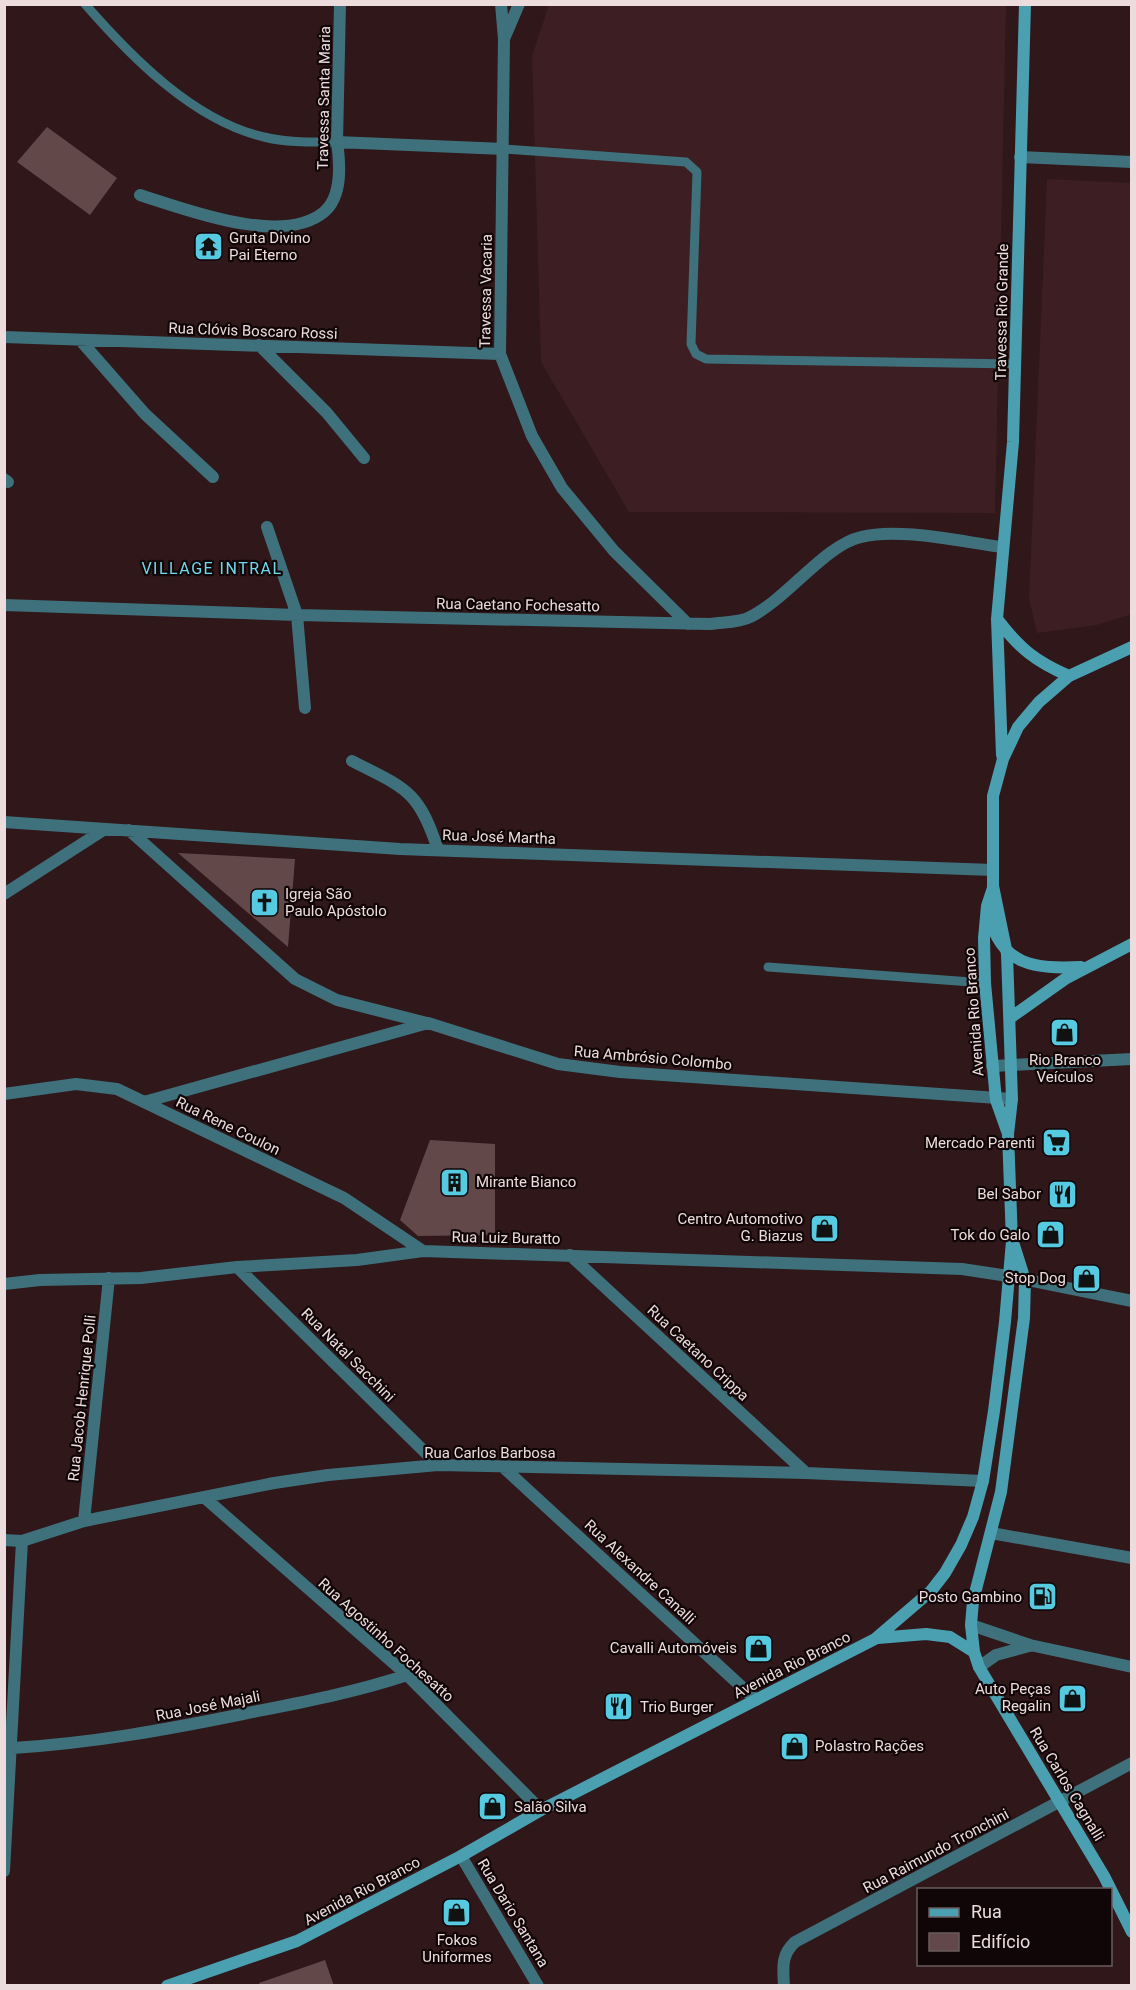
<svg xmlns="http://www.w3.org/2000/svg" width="1136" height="1990" font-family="Roboto,sans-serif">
<rect width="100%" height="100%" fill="#2f171a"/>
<path fill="#3d1e22" d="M 952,4 L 1006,6 L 995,513 L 629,512 L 541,362 L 532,56 L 549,5 Z
M 1047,179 L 1131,183 L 1132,614 L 1097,625 L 1037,633 L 1029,599 Z"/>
<path fill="#63484a" d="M 47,127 L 117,178 L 90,215 L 17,162 Z
M 178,853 L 295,859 L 288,947 Z
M 430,1140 L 495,1144 L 495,1235 L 418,1236 L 400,1220 Z
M 325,1960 L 334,1986 L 260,1986 L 259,1983 Z"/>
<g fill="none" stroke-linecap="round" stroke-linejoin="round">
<path stroke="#3e717b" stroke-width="9" d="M 85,4 C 131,57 194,121 264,137 C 288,143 313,142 337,142
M 504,149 L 686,162 L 697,172 L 691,344 L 696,354 L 706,359 L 1016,364
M 768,967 L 985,983"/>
<path stroke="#3e717b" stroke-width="12" d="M 501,4 L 504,39 L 500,354 L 532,436 L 562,488 L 614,551 L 688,624
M 504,39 L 519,4
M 337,142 L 504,149
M 1020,157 L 1132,162
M 140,195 C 185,209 282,247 324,212 C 343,196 340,163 337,142 L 340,4
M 4,337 L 500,354
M 81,341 L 145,414 L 213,477
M 259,345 L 327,413 L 364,458
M 4,479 L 8,482
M 267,527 L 297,615 L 305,708
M 4,605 L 297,615 L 710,624 C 722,622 739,623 750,617 C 787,599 825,545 861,537 C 899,527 962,542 1002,547
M 352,761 C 405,788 419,790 438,850
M 4,822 L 400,849 L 993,870
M 129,830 L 295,979 L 337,1000 L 427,1023
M 4,894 L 105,829
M 992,1066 L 1132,1059
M 4,1094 L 76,1084 L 117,1089 L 344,1198 L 423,1251
M 144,1102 L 428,1023 L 558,1064 L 620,1072 L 1012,1099
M 570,1255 L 806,1473
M 237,1267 L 438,1465
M 4,1284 L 40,1280 L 141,1278 L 237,1267 L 357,1260 L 423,1251 L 962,1269 L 1008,1276 L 1132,1301
M 503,1467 L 756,1700
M 205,1498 L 407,1675 L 541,1810
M 84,1521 L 109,1278
M 991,1533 L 1132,1558
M 4,1540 L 22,1541 L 84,1521 L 274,1483 L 328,1475 L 438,1465 L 806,1473 L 983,1481
M 971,1625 L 1030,1645 L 1132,1667
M 979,1667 L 996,1655 L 1029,1646
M 13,1748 C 93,1743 164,1730 243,1714 C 298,1703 353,1693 407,1675
M 461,1856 L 538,1986
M 4,1871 L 22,1541
M 784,1986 C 783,1967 781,1955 795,1942 L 1132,1763"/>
<path stroke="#4a9fb0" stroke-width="12" d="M 997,619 C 1020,649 1035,661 1069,676
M 1002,755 L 997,619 L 1013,442 L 1025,4
M 993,888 L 987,906 L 984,938 L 985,983 L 996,1100 L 1007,1131
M 989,915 C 1001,966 1035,969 1081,967
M 1010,1018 L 1065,979 L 1132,944
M 1013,1242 L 1025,1280 L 1024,1318 L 1001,1492 L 973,1601 L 971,1625 L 974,1652 L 979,1667 L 1104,1876 L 1132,1932
M 878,1638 L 926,1634 L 950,1637 L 974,1652
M 167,1986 L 297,1941 L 461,1856 L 541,1810 L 875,1639 L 931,1591 L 945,1573 L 961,1545 L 973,1517 L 983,1481 L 994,1411 L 1005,1322 L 1012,1241 L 1008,1134 L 1012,1099 L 1007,954 L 993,886 L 993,796 L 1003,759 L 1018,727 L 1039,702 L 1069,676 L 1132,647"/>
</g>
<defs>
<symbol id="temple-square" viewBox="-11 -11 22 22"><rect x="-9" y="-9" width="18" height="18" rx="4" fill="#55cae0" stroke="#100607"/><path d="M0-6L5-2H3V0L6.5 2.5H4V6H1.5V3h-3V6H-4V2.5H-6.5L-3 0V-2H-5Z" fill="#111"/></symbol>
<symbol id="church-square" viewBox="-11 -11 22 22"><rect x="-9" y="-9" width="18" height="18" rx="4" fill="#55cae0" stroke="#100607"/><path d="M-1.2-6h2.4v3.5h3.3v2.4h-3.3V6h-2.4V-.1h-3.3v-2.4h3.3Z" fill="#111"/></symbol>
<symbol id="shop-square" viewBox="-11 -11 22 22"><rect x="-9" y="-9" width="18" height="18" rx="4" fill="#55cae0" stroke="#100607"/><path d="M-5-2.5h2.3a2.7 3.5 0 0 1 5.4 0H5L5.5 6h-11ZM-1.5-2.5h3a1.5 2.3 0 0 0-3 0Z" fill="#111"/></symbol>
<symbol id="supermarket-square" viewBox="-11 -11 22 22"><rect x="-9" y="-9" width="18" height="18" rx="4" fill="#55cae0" stroke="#100607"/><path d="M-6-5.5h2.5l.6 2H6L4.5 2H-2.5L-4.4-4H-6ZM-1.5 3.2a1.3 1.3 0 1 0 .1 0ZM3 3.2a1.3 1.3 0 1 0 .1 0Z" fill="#111"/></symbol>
<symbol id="building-square" viewBox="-11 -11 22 22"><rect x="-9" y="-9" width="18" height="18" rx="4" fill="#55cae0" stroke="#100607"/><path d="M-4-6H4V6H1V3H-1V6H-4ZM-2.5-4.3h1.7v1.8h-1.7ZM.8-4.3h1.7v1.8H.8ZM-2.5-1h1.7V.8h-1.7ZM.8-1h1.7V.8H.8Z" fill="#111"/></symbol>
<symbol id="restaurant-square" viewBox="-11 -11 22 22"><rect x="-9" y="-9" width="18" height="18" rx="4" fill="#55cae0" stroke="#100607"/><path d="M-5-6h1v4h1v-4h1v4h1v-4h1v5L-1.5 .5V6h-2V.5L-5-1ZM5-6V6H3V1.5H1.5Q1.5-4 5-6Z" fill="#111"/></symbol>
<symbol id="fuel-square" viewBox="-11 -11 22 22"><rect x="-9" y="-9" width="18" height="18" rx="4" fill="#55cae0" stroke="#100607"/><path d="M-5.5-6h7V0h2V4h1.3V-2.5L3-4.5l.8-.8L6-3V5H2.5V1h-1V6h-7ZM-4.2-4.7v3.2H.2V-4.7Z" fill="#111"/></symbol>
</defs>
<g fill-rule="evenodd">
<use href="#temple-square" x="192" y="230" width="33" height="33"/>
<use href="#church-square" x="248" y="886" width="33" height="33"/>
<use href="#shop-square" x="1048" y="1016" width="33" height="33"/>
<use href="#supermarket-square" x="1040" y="1126" width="33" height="33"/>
<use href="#building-square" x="438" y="1166" width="33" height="33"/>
<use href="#restaurant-square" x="1046" y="1178" width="33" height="33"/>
<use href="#shop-square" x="808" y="1212" width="33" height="33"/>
<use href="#shop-square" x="1034" y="1218" width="33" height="33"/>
<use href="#shop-square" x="1070" y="1262" width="33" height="33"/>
<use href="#fuel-square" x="1026" y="1580" width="33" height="33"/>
<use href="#shop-square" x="742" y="1632" width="33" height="33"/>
<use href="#shop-square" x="1056" y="1682" width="33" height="33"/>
<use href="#restaurant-square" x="602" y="1690" width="33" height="33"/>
<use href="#shop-square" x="778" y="1730" width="33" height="33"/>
<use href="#shop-square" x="476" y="1790" width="33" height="33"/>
<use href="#shop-square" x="440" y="1896" width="33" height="33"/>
</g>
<g text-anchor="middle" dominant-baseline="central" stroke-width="4.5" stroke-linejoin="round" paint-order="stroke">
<g font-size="15" fill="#eddcdd" stroke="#100607">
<text transform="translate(324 98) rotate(-89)">Travessa Santa Maria</text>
<text transform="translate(486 291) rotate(-89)">Travessa Vacaria</text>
<text transform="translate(1002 312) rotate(-89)">Travessa Rio Grande</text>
<text transform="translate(253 331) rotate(2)">Rua Clóvis Boscaro Rossi</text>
<text transform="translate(518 605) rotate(1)">Rua Caetano Fochesatto</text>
<text transform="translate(499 837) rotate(2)">Rua José Martha</text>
<text transform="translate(974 1012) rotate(-94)">Avenida Rio Branco</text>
<text transform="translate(653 1058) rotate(5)">Rua Ambrósio Colombo</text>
<text transform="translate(228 1126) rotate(26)">Rua Rene Coulon</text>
<text transform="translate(506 1238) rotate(1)">Rua Luiz Buratto</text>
<text transform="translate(698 1353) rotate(43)">Rua Caetano Crippa</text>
<text transform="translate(348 1355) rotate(45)">Rua Natal Sacchini</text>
<text transform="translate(82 1398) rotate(-84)">Rua Jacob Henrique Polli</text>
<text x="490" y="1453">Rua Carlos Barbosa</text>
<text transform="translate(640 1572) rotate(43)">Rua Alexandre Canalli</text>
<text transform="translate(386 1640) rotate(42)">Rua Agostinho Fochesatto</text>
<text transform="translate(792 1665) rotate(-27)">Avenida Rio Branco</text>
<text transform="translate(208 1706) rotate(-11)">Rua José Majali</text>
<text transform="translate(1067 1784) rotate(59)">Rua Carlos Cagnalli</text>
<text transform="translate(936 1851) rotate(-28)">Rua Raimundo Tronchini</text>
<text transform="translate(362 1891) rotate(-28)">Avenida Rio Branco</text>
<text transform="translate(513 1913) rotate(59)">Rua Dario Santana</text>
</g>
<g font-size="15" fill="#eddcdd" stroke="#100607" text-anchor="end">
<text x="229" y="238" text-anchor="start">Gruta Divino<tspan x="229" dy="17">Pai Eterno</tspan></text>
<text x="285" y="894" text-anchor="start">Igreja São<tspan x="285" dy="17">Paulo Apóstolo</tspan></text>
<text x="1065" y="1060" text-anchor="middle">Rio Branco<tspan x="1065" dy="17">Veículos</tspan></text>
<text x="1035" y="1143">Mercado Parenti</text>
<text x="476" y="1182" text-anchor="start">Mirante Bianco</text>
<text x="1041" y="1194">Bel Sabor</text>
<text x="803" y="1219">Centro Automotivo<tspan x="803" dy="17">G. Biazus</tspan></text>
<text x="1030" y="1235">Tok do Galo</text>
<text x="1066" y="1278">Stop Dog</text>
<text x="1022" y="1597">Posto Gambino</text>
<text x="737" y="1648">Cavalli Automóveis</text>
<text x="1051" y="1689">Auto Peças<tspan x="1051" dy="17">Regalin</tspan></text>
<text x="640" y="1707" text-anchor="start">Trio Burger</text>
<text x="815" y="1746" text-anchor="start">Polastro Rações</text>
<text x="514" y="1807" text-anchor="start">Salão Silva</text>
<text x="457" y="1940" text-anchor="middle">Fokos<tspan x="457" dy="17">Uniformes</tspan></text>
</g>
<g font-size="16" letter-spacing="1.5" fill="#71d8ed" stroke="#100607">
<text x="212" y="568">VILLAGE INTRAL</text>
</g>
</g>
<rect width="1136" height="1990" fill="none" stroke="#eddcdd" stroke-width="12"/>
<rect x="917" y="1888" width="195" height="78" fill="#100607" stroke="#685c5d" stroke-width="1.5"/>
<rect x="929" y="1908" width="30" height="9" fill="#4a9fb0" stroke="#685c5d" stroke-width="1.5"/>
<text x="971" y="1918" font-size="18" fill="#eddcdd">Rua</text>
<rect x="929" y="1933" width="30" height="18" fill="#63484a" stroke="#685c5d" stroke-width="1.5"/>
<text x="971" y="1948" font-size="18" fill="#eddcdd">Edifício</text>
</svg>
